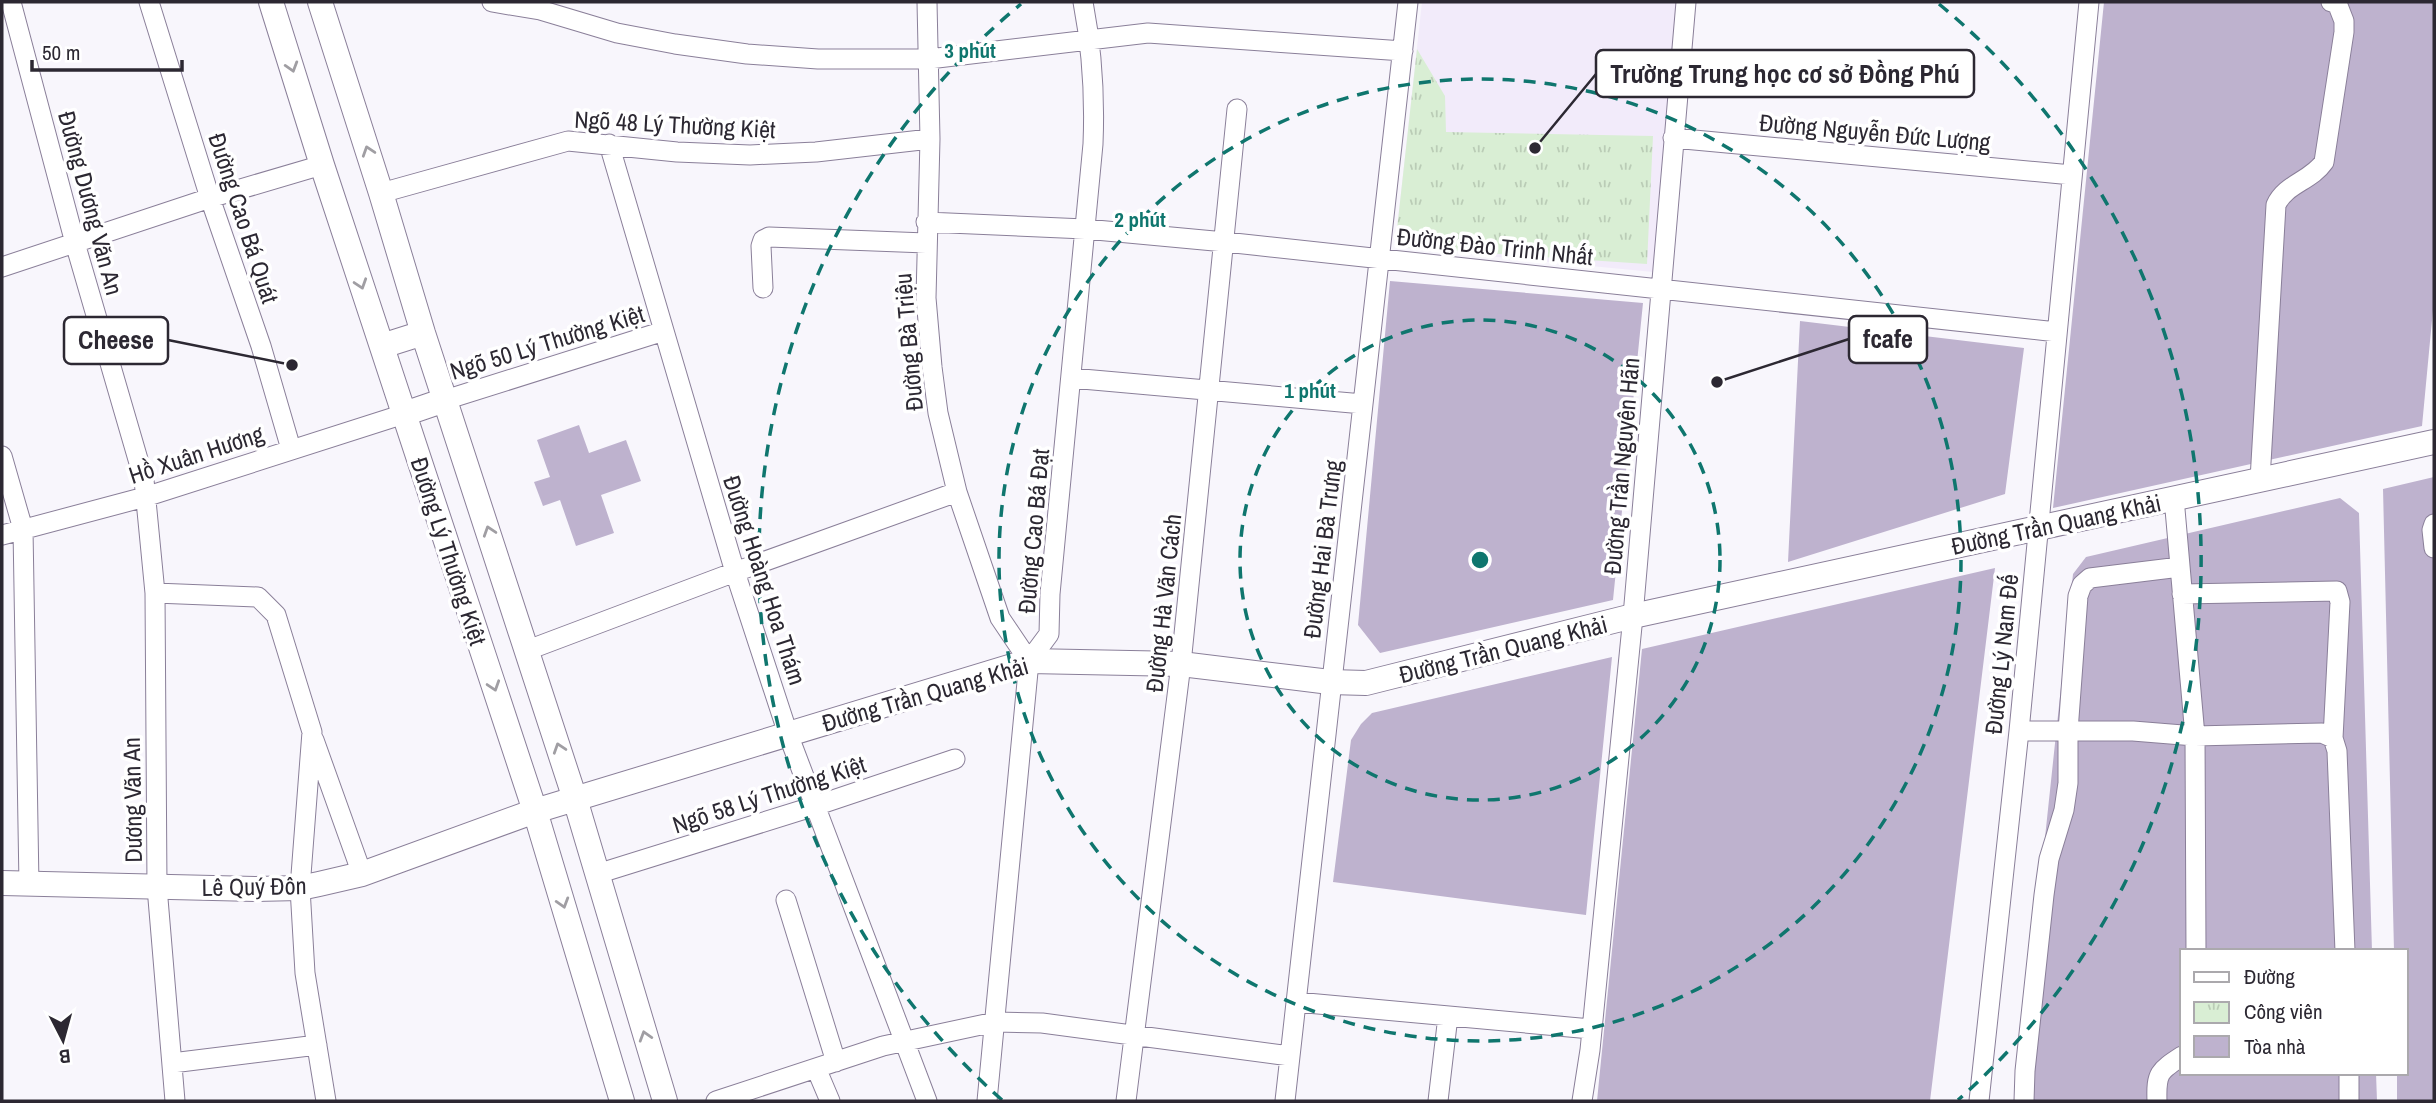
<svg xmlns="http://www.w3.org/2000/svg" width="2436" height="1103" font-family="'Archivo Narrow',sans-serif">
<defs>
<pattern id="park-tufts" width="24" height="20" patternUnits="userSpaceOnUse" patternTransform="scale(1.75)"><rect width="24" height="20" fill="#d9eed4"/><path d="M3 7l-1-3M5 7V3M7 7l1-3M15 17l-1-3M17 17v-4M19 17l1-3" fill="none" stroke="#baccb6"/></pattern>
</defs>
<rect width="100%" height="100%" fill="#f8f6fc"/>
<path fill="#f2ebfa" d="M 1422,2 L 1677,2 L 1653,272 L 1395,247 Z"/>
<path fill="url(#park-tufts)" d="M 1417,49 L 1445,96 L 1446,132 L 1653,136 L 1647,264 L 1395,247 Z"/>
<path fill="#beb2ce" d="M 2104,2 L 2434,2 L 2434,299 L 2422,426 L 2053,508 Z
M 1390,281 L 1643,303 L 1613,600 L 1380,653 L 1358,625 Z
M 1800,321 L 2024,348 L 2005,494 L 1788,562 Z
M 579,425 L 589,453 L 626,440 L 641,481 L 601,495 L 614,533 L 576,546 L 560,500 L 543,506 L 534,482 L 550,477 L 537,440 Z
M 2434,477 L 2434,1101 L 2397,1101 L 2397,1073 L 2406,1073 L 2406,951 L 2394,951 L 2383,489 Z
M 2340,498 L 2359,513 L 2372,951 L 2182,951 L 2182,1073 L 2376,1073 L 2377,1101 L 2017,1101 L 2073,574 L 2086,557 Z
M 1995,568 L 1930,1101 L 1597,1101 L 1642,649 Z
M 1612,657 L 1586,915 L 1333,882 L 1351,740 L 1361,724 L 1372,713 Z"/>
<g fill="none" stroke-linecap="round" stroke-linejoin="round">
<defs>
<path id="minor" d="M 11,2 L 75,243 L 144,480 L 155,593 L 157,887 L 175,1101
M 149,2 L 210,198 L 261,346 L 291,449
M 492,2 L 540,10 L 617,33 L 675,44 L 747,54 L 818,59 L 929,59 L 1148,33 L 1403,51
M 927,2 L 930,139 L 926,298 L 932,367 L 938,413 L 957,492 L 1000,618 L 1029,661
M 1673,138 L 2072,175
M 609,144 L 735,572 L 788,734 L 927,1101
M 381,193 L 568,141 L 677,152 L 750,155 L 816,152 L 930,139
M 926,222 L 1085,229 L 1225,242 L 2057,332
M 2,267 L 210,198 L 322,165
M 763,288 L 761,246 L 763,240 L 769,237 L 926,243
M 1071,378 L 1363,404
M 445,400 L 664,331
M 2,456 L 23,529 L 29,885
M 2260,480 L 2276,205 C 2285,184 2311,181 2324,162 L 2344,32 L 2344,21 L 2337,3 L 2331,2
M 2174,498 L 2195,736 L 2196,951
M 2434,524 L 2432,530 L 2434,548
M 2,535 L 145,497 L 404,414
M 155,593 L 258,597 L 276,615 L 312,732 L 300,888 L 305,973 L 326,1101
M 2182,594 L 2337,591 L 2340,602 L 2333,738
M 528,650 L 735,572 L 957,492
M 2019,731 L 2133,731 L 2195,736 L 2322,733 L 2333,738 L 2337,751 L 2345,951
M 314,740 L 362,874
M 597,874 L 815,806 L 955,759
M 786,900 L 836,1062
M 1296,1002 L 1591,1029
M 172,1063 L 317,1045
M 816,1068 L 830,1101
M 2349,1073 L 2349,1101
M 716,1101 L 883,1046 L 995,1022 L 1042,1023 L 1290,1056
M 987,1101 L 1029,661 L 1049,634 L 1050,594 L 1093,144 C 1095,96 1092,49 1083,2
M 1126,1101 L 1181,664 L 1237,109
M 1285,1101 L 1408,2
M 1438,1101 L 1448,1016
M 1582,1101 L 1590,1050 L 1633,616 L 1686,2
M 1979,1101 L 2019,731 L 2089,2
M 2024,1101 L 2025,1071 L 2044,895 L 2049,859 L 2064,810 L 2068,783 L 2068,731 L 2078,596 L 2082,585 L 2090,578 L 2180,567
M 2157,1101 C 2156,1073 2159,1071 2182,1056"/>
<path id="major" d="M 271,2 L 322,165 L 535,811 L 622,1101
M 320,2 L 381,193 L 423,333 L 575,799 L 665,1101
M 382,346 L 423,333
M 404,414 L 445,400
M 2,883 L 255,889 L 300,888 L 319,884 L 362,874 L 535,811 L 1029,661 L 1181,664 L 1330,682 L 1366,683 L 1633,616 L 2434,442"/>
</defs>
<use href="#minor" stroke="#8a7f99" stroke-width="21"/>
<use href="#major" stroke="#8a7f99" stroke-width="26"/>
<use href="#minor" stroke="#fff" stroke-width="19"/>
<use href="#major" stroke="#fff" stroke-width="24"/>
</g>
<defs><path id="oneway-chevron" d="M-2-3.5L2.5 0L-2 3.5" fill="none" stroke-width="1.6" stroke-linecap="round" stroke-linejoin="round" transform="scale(1.75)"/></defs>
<g stroke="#a09ea3">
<use href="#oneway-chevron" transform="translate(292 67) rotate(73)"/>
<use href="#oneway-chevron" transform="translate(368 151) rotate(-108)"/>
<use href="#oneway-chevron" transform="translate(361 284) rotate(72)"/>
<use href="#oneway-chevron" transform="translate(489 531) rotate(-108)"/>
<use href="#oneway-chevron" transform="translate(494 686) rotate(72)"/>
<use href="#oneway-chevron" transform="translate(559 748) rotate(-108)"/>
<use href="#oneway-chevron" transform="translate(563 903) rotate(73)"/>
<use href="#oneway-chevron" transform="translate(645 1036) rotate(-107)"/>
</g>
<g fill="none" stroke="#0f766e" stroke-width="3.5" stroke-dasharray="12 9">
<circle cx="1480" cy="560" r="240"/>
<circle cx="1480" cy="560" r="481"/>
<path d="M1002 1100A721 721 0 0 1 1021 4M1939 4A721 721 0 0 1 1958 1100"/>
</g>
<g text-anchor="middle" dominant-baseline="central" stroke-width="7" stroke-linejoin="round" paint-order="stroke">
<g font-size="24" fill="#2c2832" stroke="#fff">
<text transform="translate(675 124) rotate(3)">Ngõ 48 Lý Thường Kiệt</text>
<text transform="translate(1875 132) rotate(5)">Đường Nguyễn Đức Lượng</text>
<text transform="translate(91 203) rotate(75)">Đường Dương Văn An</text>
<text transform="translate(244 218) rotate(72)">Đường Cao Bá Quát</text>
<text transform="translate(1495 246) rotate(6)">Đường Đào Trinh Nhất</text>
<text transform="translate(547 342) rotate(-17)">Ngõ 50 Lý Thường Kiệt</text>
<text transform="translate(908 342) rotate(-95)">Đường Bà Triệu</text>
<text transform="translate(196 454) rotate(-18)">Hồ Xuân Hương</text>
<text transform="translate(1621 466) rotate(-85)">Đường Trần Nguyên Hãn</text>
<text transform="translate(2056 524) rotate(-12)">Đường Trần Quang Khải</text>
<text transform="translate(1033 531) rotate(-85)">Đường Cao Bá Đạt</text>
<text transform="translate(1322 549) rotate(-83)">Đường Hai Bà Trưng</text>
<text transform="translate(449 551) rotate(72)">Đường Lý Thường Kiệt</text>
<text transform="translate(765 580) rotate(72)">Đường Hoàng Hoa Thám</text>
<text transform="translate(1163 603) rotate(-84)">Đường Hà Văn Cách</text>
<text transform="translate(1503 649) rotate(-14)">Đường Trần Quang Khải</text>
<text transform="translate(2001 654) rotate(-84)">Đường Lý Nam Đế</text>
<text transform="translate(925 694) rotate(-16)">Đường Trần Quang Khải</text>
<text transform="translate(769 794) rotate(-18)">Ngõ 58 Lý Thường Kiệt</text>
<text transform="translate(132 800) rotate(-91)">Dương Văn An</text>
<text transform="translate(254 886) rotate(-1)">Lê Quý Đôn</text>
</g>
</g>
<circle cx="1480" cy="560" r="10" fill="#0f766e" stroke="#fff" stroke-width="3.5"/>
<g font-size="21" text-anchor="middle" font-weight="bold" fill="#0f766e" stroke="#fff" stroke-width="7" stroke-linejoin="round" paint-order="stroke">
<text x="970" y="58">3 phút</text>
<text x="1140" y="227">2 phút</text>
<text x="1310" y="398">1 phút</text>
</g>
<path fill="none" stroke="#2c2832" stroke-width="2.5" d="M1535 148L1596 74M1717 382L1849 339M292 365L168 340"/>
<g fill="#2c2832" stroke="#fff" stroke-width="2.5">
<circle cx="1535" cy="148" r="7"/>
<circle cx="1717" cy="382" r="7"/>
<circle cx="292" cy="365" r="7"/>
</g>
<g fill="#fff" stroke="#2c2832" stroke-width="2.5">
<rect x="1596" y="50" width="378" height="47" rx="7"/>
<rect x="1849" y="316" width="78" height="47" rx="7"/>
<rect x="64" y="317" width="104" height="47" rx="7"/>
</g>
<g font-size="26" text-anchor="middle" font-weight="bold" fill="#2c2832">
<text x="1785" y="83">Trường Trung học cơ sở Đồng Phú</text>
<text x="1888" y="348">fcafe</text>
<text x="116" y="349">Cheese</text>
</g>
<rect width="2436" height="1103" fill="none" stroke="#2c2832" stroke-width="7"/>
<rect x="2180" y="949" width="228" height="126" fill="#ffffff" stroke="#aba9ad" stroke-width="2"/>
<rect x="2194" y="972" width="35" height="10" fill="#ffffff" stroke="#aba9ad" stroke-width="2"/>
<text x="2244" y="984" font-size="21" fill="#2c2832">Đường</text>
<rect x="2194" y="1002" width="35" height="21" fill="url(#park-tufts)" stroke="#aba9ad" stroke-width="2"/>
<text x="2244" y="1019" font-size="21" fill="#2c2832">Công viên</text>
<rect x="2194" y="1036" width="35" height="21" fill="#beb2ce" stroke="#aba9ad" stroke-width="2"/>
<text x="2244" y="1054" font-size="21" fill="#2c2832">Tòa nhà</text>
<g transform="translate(63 1040) rotate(174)" stroke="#ffffff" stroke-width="5" paint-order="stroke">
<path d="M0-5L12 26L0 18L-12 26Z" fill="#2c2832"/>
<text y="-10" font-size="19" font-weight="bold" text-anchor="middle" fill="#2c2832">B</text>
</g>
<path d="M32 60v10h150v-10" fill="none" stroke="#2c2832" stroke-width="3.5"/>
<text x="42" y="60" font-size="21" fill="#2c2832" stroke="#ffffff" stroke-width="5" paint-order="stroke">50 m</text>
</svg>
